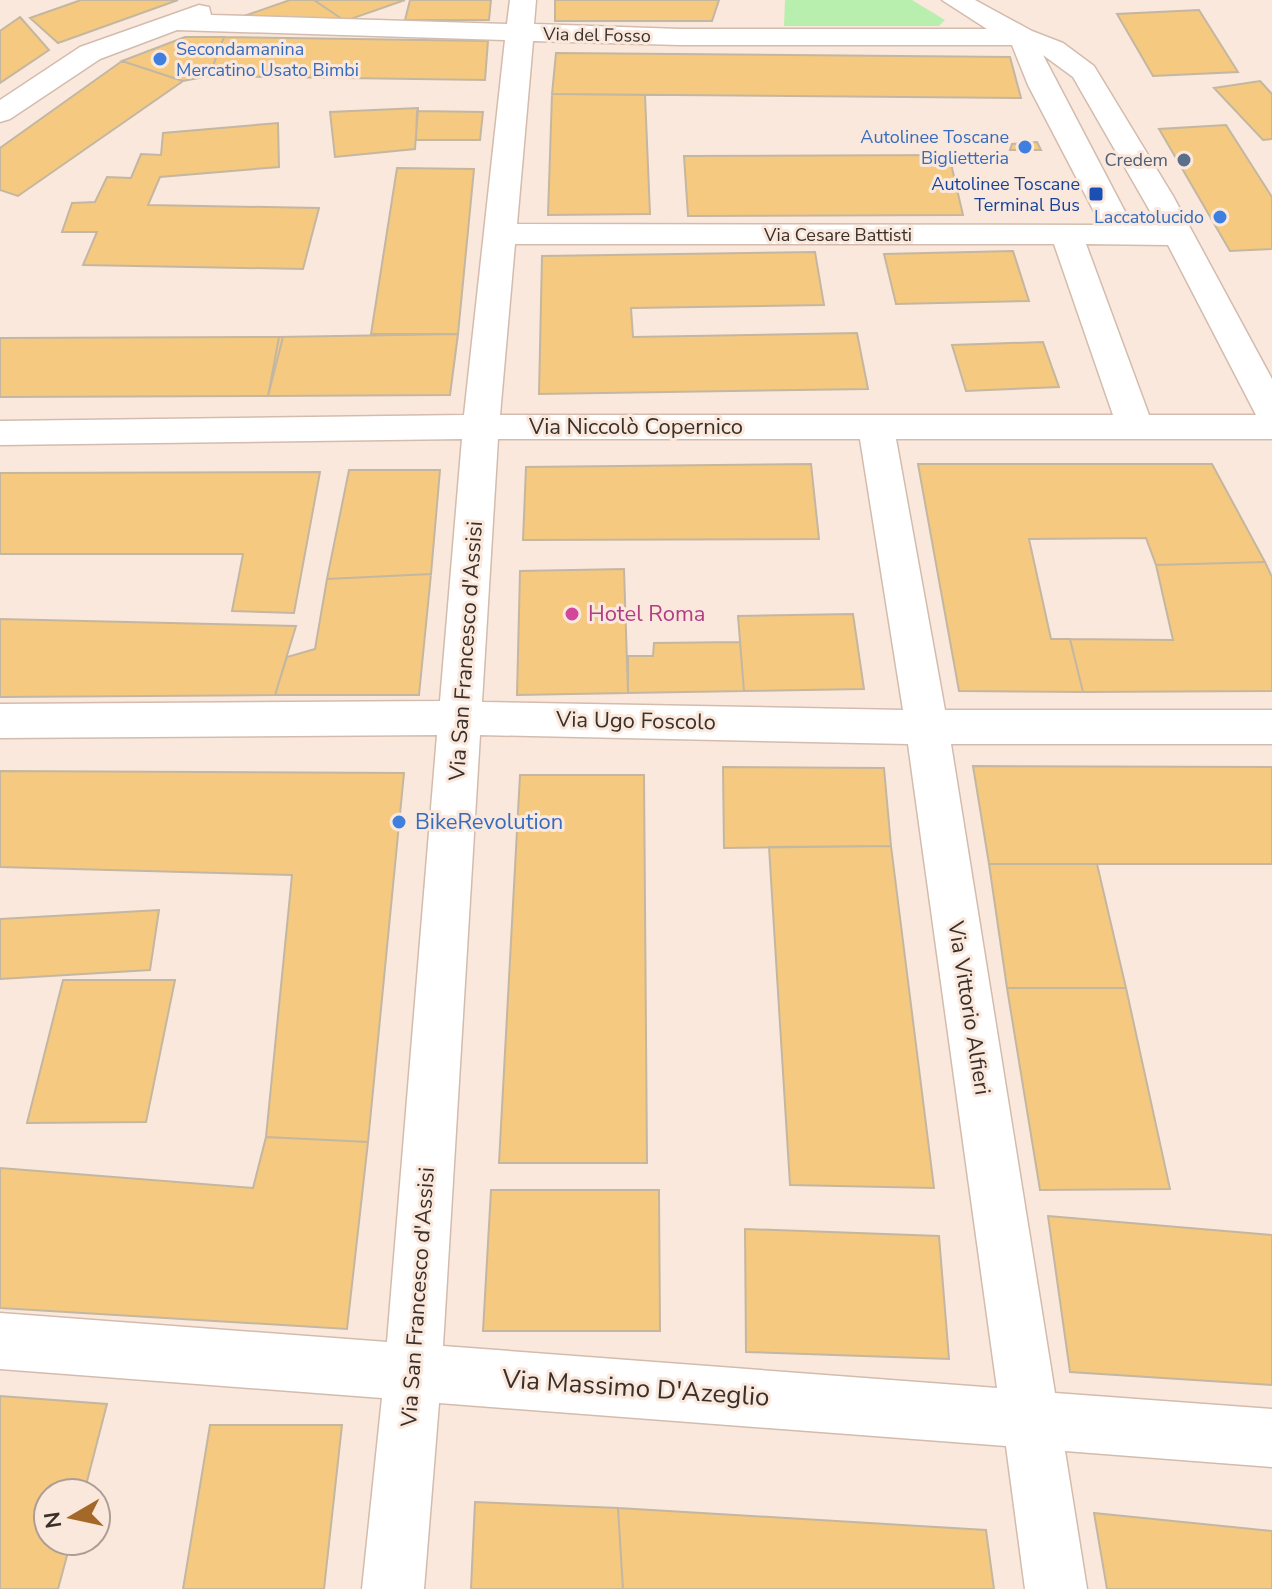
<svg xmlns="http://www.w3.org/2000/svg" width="1272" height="1589" font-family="'Nunito Sans',sans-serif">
<rect width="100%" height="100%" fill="#fbe8dc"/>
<path fill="#b9efae" d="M 785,0 L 912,0 L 945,20 L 939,26 L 784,26 Z"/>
<path fill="#f5c980" stroke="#c4b7a1" stroke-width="2" d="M 81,0 L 178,0 L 58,43 L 30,18 Z
M 290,0 L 314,0 L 345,21 L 244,16 Z
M 314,0 L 405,0 L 345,21 Z
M 410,0 L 491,0 L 489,20 L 405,20 Z
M 555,0 L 719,0 L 712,21 L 555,21 Z
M 1199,10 L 1238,72 L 1153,76 L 1117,14 Z
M 20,17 L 49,50 L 0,83 L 0,31 Z
M 185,37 L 224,37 L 209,76 L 183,81 L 122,61 Z
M 224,37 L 488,41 L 485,80 L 209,76 Z
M 556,53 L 1010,57 L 1021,98 L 552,94 Z
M 122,61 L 183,81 L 18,196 L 0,190 L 0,148 Z
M 1260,81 L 1272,94 L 1272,139 L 1263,140 L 1214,88 Z
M 552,94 L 645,95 L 650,214 L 548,215 Z
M 418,108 L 415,149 L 335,157 L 330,112 Z
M 417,111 L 483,112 L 480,140 L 416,140 Z
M 278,123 L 279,167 L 160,177 L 148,205 L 319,208 L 303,269 L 83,265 L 97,232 L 62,232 L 72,203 L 95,202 L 107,177 L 131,178 L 141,154 L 161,155 L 163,133 Z
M 1226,125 L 1272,197 L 1272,249 L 1230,251 L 1159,129 Z
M 1037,142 L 1041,150 L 1010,150 L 1012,144 Z
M 949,155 L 963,215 L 688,216 L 684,156 Z
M 397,168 L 474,169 L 458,334 L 371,334 Z
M 1013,251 L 1029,301 L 896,304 L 884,254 Z
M 815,252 L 824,305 L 631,308 L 633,337 L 857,333 L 868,389 L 539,394 L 542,256 Z
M 458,334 L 450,395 L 268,396 L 279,337 Z
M 283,337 L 268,396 L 0,397 L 0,338 Z
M 1043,342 L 1059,387 L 966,391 L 952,345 Z
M 811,464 L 819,539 L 523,540 L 526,467 Z
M 918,464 L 1212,464 L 1265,562 L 1156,565 L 1146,538 L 1029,539 L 1051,639 L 1070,639 L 1083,692 L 959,691 Z
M 349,470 L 440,470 L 431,574 L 327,579 Z
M 320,472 L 294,613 L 232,611 L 243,554 L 0,554 L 0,473 Z
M 1265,562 L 1272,577 L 1272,691 L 1083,692 L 1070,639 L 1173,640 L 1156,565 Z
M 624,569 L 628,693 L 517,695 L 520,571 Z
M 431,574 L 419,695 L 275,695 L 287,657 L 315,649 L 327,579 Z
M 853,614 L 864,689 L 744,691 L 738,616 Z
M 0,619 L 296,626 L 275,695 L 0,697 Z
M 740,642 L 744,691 L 628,693 L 628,656 L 653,656 L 654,643 Z
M 973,766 L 1272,767 L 1272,864 L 989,864 Z
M 723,767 L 884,768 L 891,846 L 724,848 Z
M 0,771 L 404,773 L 368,1142 L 266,1137 L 292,875 L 0,867 Z
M 520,775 L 644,775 L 647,1163 L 499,1163 Z
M 891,846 L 934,1188 L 790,1185 L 769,847 Z
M 989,864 L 1097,864 L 1126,988 L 1007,988 Z
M 159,910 L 150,970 L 0,979 L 0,919 Z
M 63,980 L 175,980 L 146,1122 L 27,1123 Z
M 1007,988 L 1126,988 L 1170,1189 L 1040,1190 Z
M 266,1137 L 368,1142 L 347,1329 L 0,1308 L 0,1168 L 253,1188 Z
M 491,1190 L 659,1190 L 660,1331 L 483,1331 Z
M 1048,1216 L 1272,1235 L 1272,1385 L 1070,1372 Z
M 745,1229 L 939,1236 L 949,1359 L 746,1352 Z
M 0,1396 L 107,1404 L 84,1493 L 48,1493 L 48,1541 L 71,1541 L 58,1589 L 0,1589 Z
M 210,1425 L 342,1425 L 324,1589 L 183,1589 Z
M 475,1502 L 618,1508 L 623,1589 L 471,1589 Z
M 618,1508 L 986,1530 L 994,1589 L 623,1589 Z
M 1094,1513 L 1272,1531 L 1272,1589 L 1107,1589 Z"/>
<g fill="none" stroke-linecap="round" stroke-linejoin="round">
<defs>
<path id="minor" d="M 510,0 L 536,0 L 534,24 L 680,29 L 987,29 L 942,0 L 975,0 L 1032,31 L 1063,43 L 1094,66 L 1173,196 L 1272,379 L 1272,439 L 896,439 L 945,710 L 1272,710 L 1272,744 L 951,744 L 1055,1393 L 1272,1409 L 1272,1467 L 1065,1451 L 1087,1589 L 1025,1589 L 1006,1446 L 439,1403 L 424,1589 L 362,1589 L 382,1398 L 0,1369 L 0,1313 L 387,1342 L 437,735 L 0,738 L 0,704 L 440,701 L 462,439 L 0,445 L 0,421 L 464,415 L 505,40 L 177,30 L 100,59 L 10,119 L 0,122 L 0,100 L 80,47 L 199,5 L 209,7 L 211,15 L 507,24 ZM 533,41 L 680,45 L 1012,45 L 1028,85 L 1101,225 L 517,224 ZM 1043,55 L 1073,77 L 1158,225 L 1132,225 ZM 515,244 L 1054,244 L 1113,415 L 500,415 ZM 1086,244 L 1168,245 L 1256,415 L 1149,415 ZM 498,439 L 860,439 L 903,710 L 482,702 ZM 480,735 L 908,744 L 997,1388 L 443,1346 Z"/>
</defs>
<use href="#minor" stroke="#d3bcad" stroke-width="3"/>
<use href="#minor" fill="#fff" fill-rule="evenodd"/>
</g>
<g fill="#3f7fe0" stroke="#fbe8dc" stroke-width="3">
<circle cx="160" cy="59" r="8"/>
<circle cx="1025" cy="147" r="8"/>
<circle cx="1220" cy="217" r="8"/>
<circle cx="399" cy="822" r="8"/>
</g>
<circle fill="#5c6f8a" stroke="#fbe8dc" stroke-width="3" cx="1184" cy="160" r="8"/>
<rect fill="#1a4fb4" stroke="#fbe8dc" stroke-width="3" x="1088" y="186" width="16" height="16" rx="4"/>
<circle fill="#d1479c" stroke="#fbe8dc" stroke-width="3" cx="572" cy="614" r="8"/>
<g text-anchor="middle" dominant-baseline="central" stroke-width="6" stroke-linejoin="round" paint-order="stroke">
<g font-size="18" fill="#39302a" stroke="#fbe8dc">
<text transform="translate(597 35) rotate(1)">Via del Fosso</text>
<text x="838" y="235">Via Cesare Battisti</text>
</g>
<g font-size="18" fill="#366cbe" stroke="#fbe8dc" text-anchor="end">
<text x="176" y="49" text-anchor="start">Secondamanina<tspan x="176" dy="21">Mercatino Usato Bimbi</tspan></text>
<text x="1009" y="137">Autolinee Toscane<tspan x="1009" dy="21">Biglietteria</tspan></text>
<text x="1204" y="217">Laccatolucido</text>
</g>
<g font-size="18" fill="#4e5e75" stroke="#fbe8dc" text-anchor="end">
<text x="1168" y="160">Credem</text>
</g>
<g font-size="18" fill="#164399" stroke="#fbe8dc" text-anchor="end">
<text x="1080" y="184">Autolinee Toscane<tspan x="1080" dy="21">Terminal Bus</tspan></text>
</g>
<g font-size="22" fill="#39302a" stroke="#fbe8dc">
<text x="636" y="427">Via Niccolò Copernico</text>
<text transform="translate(466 651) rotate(-86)">Via San Francesco d'Assisi</text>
<text transform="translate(636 721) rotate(1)">Via Ugo Foscolo</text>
<text transform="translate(969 1008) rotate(81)">Via Vittorio Alfieri</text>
<text transform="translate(418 1297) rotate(-86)">Via San Francesco d'Assisi</text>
</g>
<g font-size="22" fill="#b23c85" stroke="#fbe8dc" text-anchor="start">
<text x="588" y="614">Hotel Roma</text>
</g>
<g font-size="22" fill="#366cbe" stroke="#fbe8dc" text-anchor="start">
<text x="415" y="822">BikeRevolution</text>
</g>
<g font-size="26" fill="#39302a" stroke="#fbe8dc">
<text transform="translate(636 1388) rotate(4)">Via Massimo D'Azeglio</text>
</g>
</g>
<g transform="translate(72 1517) rotate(261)"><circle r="38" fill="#fbe8dc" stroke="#ad9e95" stroke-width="2"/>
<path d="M0-6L14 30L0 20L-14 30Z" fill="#a46929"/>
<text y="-12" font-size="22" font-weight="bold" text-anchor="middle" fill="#39302a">N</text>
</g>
</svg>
